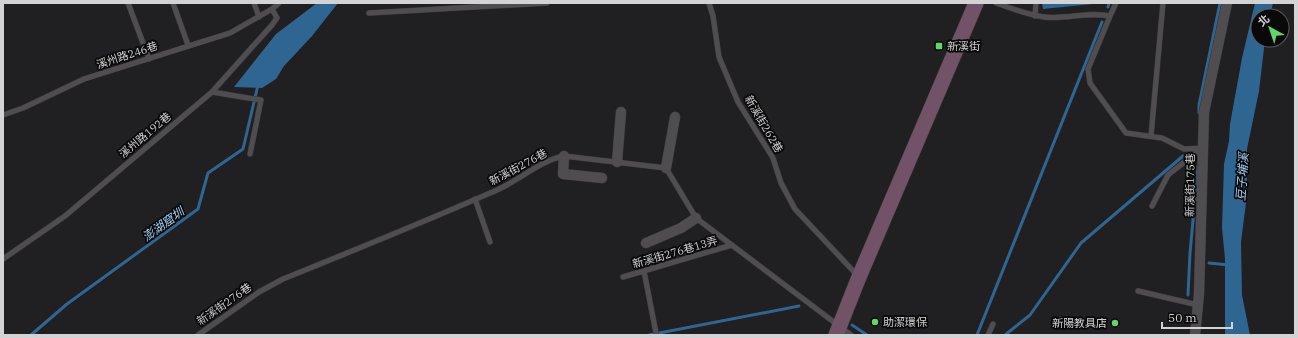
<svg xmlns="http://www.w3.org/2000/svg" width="1298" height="338" font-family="'IBM Plex Serif','Noto Sans TC',serif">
<rect width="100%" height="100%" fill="#201f21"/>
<path fill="#2f6691" d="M 317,3 L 338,3 L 312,36 L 284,66 L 276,79 L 262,88 L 234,87 L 276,34 Z
M 1042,3 L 1103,3 L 1043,9 Z
M 1255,3 L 1273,3 L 1270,16 L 1258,16 L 1258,40 L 1265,40 L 1259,91 L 1247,149 L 1247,195 L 1241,242 L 1242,295 L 1250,335 L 1225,335 L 1225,259 L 1222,228 L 1224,164 L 1229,141 L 1230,124 L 1242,58 Z"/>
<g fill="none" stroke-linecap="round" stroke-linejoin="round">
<path stroke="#2f6691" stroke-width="3" d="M 1108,7 L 1109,3
M 1199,113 L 1199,105 L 1220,3
M 1209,263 L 1229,265
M 1188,295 L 1190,253 L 1198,166
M 852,325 L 867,335
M 31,335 L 67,304 L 198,209 L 208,173 L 243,149 L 258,85
M 649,335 L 799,306
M 977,335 L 1102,22
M 1005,335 L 1030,315 L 1081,243 L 1183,156"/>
<defs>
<path id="lane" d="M 128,3 L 149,59
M 173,3 L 188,45
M 254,3 L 259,17
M 709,3 L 713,16 L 719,57 L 738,102 L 773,158 L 781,183 L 795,209 L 857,275
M 996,3 C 1011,8 1027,15 1044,17 C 1066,20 1087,11 1110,16 L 1088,69 L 1090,83 L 1126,133 L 1162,138 L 1184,149 L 1203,148
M 369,13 L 547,3
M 1035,16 L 1036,3
M 1110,16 L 1116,3
M 212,92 L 261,100 L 250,154
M 3,115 L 23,108 L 84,79 L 230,33 L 272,9 L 279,3
M 1151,136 L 1163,3
M 475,199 L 490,242
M 1152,206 L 1168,175 L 1202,148
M 3,259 L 65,216 L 212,92 L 272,25 L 277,18 L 272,9
M 644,271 L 656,333
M 623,277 L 732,245
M 1138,291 L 1198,305
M 198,335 L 259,292 L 283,279 C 355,250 426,221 497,190 C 520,180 539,161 564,156 L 666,168 L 696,218 L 851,335
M 988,335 L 993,324"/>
<path id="street" d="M 564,156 L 563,174 L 602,178
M 617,162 L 621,112
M 666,168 L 675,117
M 646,243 L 681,228 L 696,218
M 1195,335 L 1199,294 L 1204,112 L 1227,3"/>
<path id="secondary" d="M 836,335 L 859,277 L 976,3"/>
</defs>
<use href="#lane" stroke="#3a393a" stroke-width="6"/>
<use href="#street" stroke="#3a393a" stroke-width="11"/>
<use href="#secondary" stroke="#3a393a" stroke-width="16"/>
<use href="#lane" stroke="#4f4d50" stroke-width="5"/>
<use href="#street" stroke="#4f4d50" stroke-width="10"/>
<use href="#secondary" stroke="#715266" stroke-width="15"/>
</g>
<g fill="#63d469" stroke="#09090a" stroke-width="1.5">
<rect x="935" y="42" width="8" height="8" rx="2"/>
<circle cx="875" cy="322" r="4"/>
<circle cx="1115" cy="323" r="4"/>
</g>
<g text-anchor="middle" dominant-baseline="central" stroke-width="3.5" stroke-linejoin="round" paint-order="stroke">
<g font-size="11" fill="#d3d2d4" stroke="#09090a" text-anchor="start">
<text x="947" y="46">新溪街</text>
<text x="883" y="322">助潔環保</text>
<text x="1107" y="323" text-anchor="end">新陽教具店</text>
</g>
<g font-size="11" fill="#d3d2d4" stroke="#09090a">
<text transform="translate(127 55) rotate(-18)">溪州路246巷</text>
<text transform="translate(764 124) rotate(60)">新溪街262巷</text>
<text transform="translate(145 135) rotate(-40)">溪州路192巷</text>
<text transform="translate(518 167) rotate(-28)">新溪街276巷</text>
<text transform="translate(1190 185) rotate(-89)">新溪街175巷</text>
<text transform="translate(675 252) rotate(-16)">新溪街276巷13弄</text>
<text transform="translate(224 304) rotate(-35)">新溪街276巷</text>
</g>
<g font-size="12" font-style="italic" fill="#a7d4fa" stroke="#09090a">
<text transform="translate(1242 177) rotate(-86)">豆子埔溪</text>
<text transform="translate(163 224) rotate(-36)">澎湖窟圳</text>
</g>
</g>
<rect width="1298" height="338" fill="none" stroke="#d3d2d4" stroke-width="8"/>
<g transform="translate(1270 28) rotate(320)"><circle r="19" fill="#09090a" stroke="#5a595b"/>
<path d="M0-3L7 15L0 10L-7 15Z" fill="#63d469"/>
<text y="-6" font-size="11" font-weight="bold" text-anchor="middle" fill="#d3d2d4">北</text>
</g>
<path d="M1162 322v6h70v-6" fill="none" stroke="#d3d2d4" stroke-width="2"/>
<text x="1168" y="322" font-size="12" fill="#d3d2d4" stroke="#09090a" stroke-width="3" paint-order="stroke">50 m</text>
</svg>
